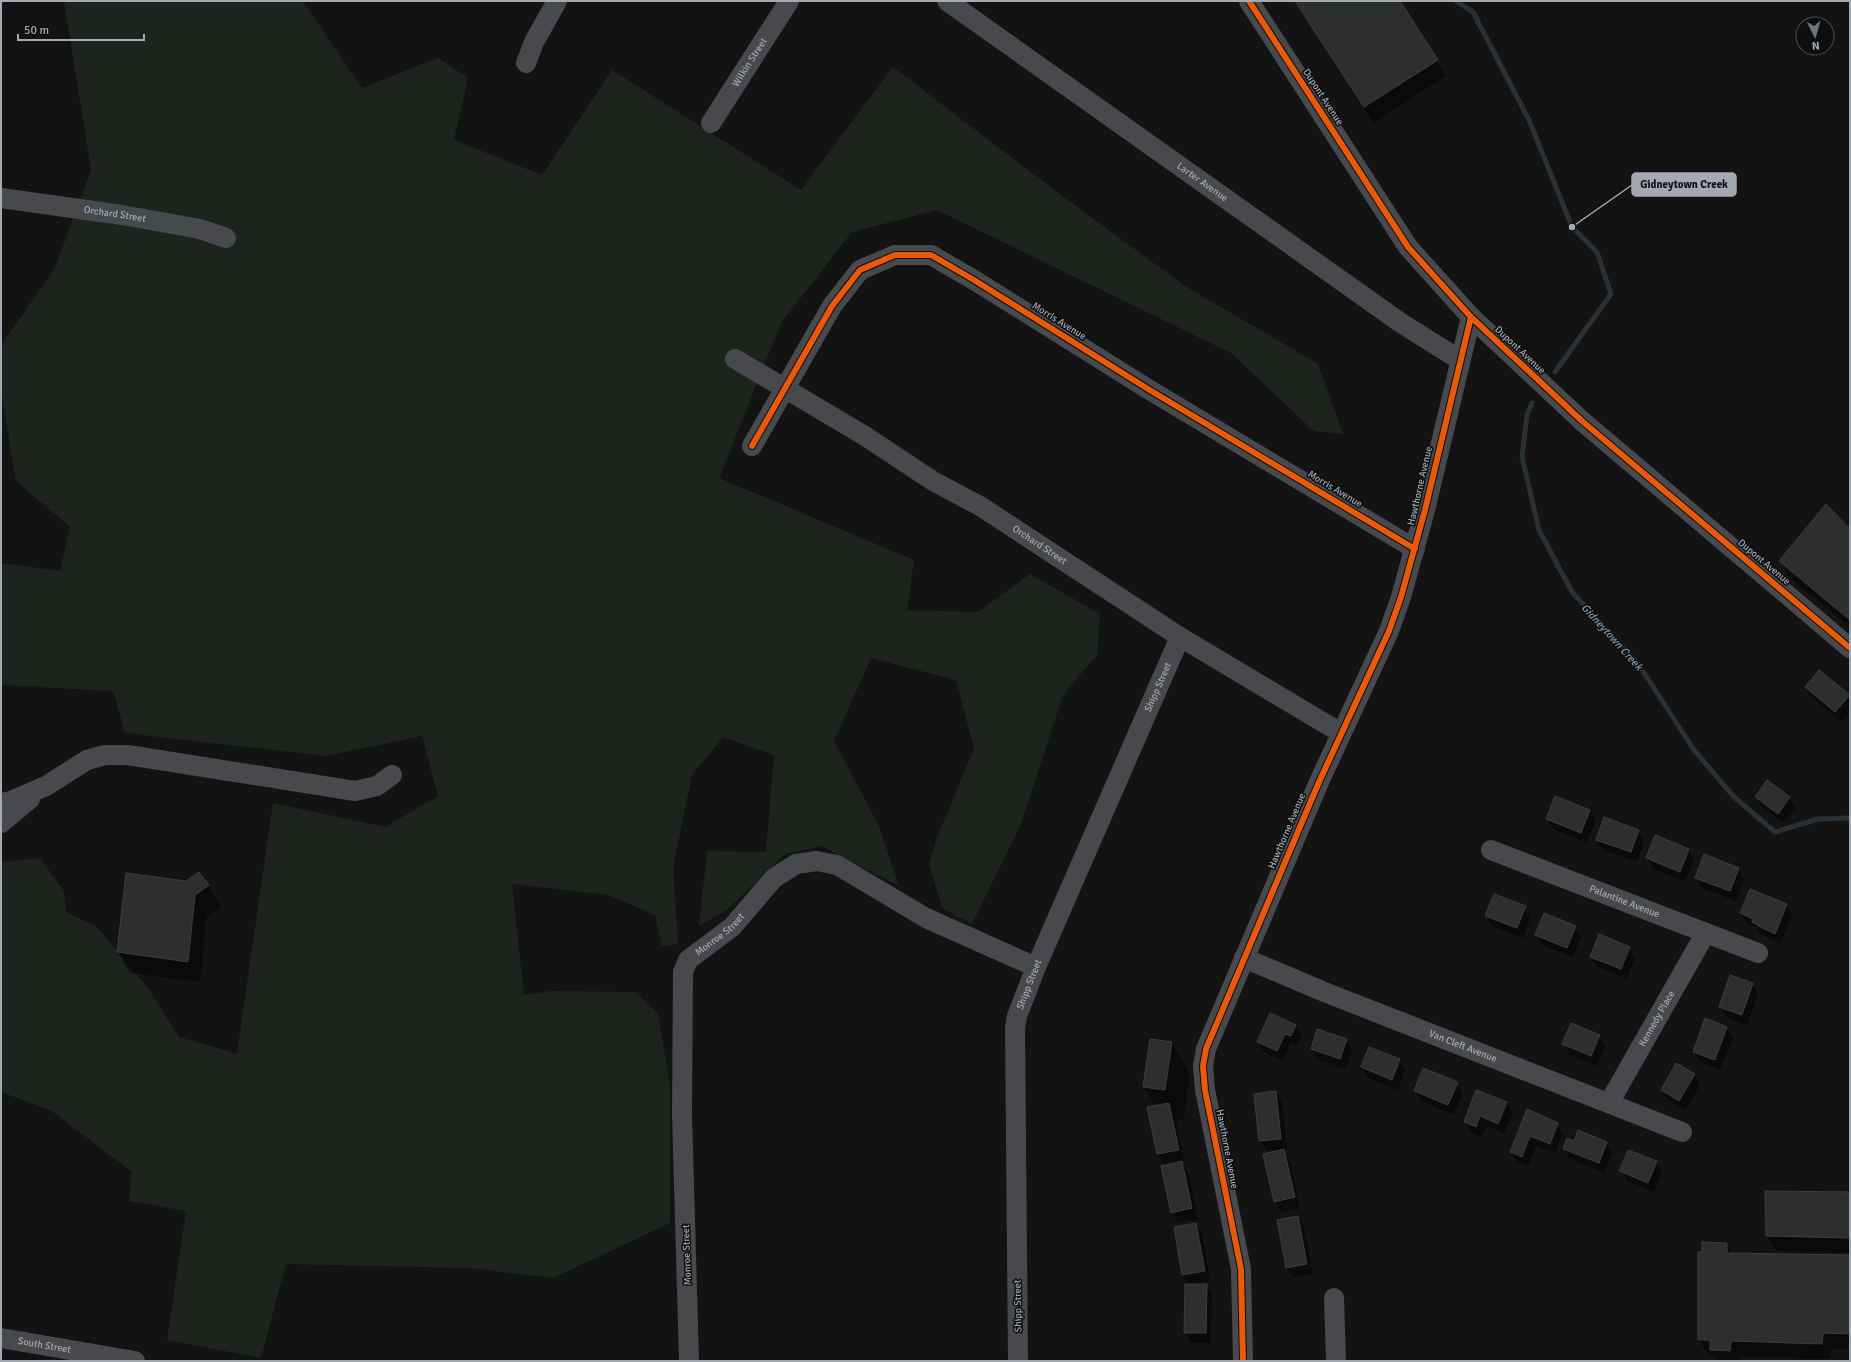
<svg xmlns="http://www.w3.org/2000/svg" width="1851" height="1362" font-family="Signika,sans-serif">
<rect width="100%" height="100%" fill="#131313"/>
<path fill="#1d241d" d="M 64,1 L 303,1 L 362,88 L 438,58 L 468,78 L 454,140 L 542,175 L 612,70 L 801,190 L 893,67 L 1061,195 L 1185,286 L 1318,364 L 1343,434 L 1314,431 L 1231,353 L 937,210 L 852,232 L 781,323 L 719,478 L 914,560 L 907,610 L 978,612 L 1030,574 L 1100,614 L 1097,655 L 1063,695 L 1021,824 L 972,924 L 942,908 L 929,864 L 937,837 L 974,749 L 956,680 L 871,658 L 834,741 L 879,826 L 899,886 L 821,846 L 785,854 L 727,910 L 699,926 L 707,851 L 766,852 L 774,755 L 723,737 L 692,775 L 673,868 L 678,944 L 662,946 L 655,915 L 608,895 L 512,884 L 524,995 L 551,991 L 635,992 L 658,1013 L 670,1085 L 670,1223 L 553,1278 L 469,1268 L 286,1264 L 261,1358 L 167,1340 L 186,1211 L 129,1201 L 132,1172 L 52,1111 L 1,1092 L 1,862 L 40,858 L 64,891 L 66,912 L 97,927 L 148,988 L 179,1037 L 237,1054 L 273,803 L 385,827 L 438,796 L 422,736 L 326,756 L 125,733 L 113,691 L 1,685 L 1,563 L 60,571 L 70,527 L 16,481 L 1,390 L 1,345 L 55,268 L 91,170 Z"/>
<path fill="#0007" d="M 1296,1 L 1398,1 L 1446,76 L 1373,123 Z
M 1850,531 L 1850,627 L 1789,577 L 1780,561 Z
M 1806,687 L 1849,695 L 1850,712 L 1842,722 L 1812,698 Z
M 1756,797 L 1789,797 L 1795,808 L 1784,823 L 1762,807 Z
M 1590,811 L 1596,821 L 1587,843 L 1553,829 L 1547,819 Z
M 1638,830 L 1644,841 L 1637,862 L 1603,850 L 1597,840 Z
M 1688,850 L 1694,860 L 1685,881 L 1653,869 L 1647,858 Z
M 1738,868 L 1744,879 L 1736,901 L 1702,888 L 1696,878 Z
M 199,873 L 221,907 L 207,916 L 200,982 L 130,973 L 118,952 L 186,882 Z
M 1786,905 L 1792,915 L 1781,943 L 1759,933 L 1756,927 L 1747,924 L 1741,913 Z
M 1525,907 L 1531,917 L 1523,938 L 1492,926 L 1486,915 Z
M 1575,927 L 1581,937 L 1573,957 L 1542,945 L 1536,935 Z
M 1629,947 L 1635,958 L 1627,979 L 1597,967 L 1591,957 Z
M 1753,984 L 1758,994 L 1747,1025 L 1726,1017 L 1720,1007 Z
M 1296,1026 L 1302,1036 L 1297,1046 L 1290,1043 L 1283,1061 L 1264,1052 L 1258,1042 Z
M 1727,1028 L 1733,1038 L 1720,1070 L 1700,1062 L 1694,1052 Z
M 1599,1036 L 1605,1046 L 1597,1066 L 1570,1055 L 1564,1044 Z
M 1346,1039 L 1352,1050 L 1346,1069 L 1318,1060 L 1312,1049 Z
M 1172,1043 L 1190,1074 L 1183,1121 L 1176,1120 L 1184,1160 L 1181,1161 L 1188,1172 L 1198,1219 L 1178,1223 L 1172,1213 L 1165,1166 L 1158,1154 L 1156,1107 L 1144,1087 Z
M 1369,1048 L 1399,1060 L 1405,1070 L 1398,1090 L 1368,1078 L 1362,1067 Z
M 1677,1064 L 1694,1075 L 1700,1085 L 1685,1111 L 1668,1100 L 1662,1090 Z
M 1457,1083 L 1463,1094 L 1454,1115 L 1421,1101 L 1415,1091 Z
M 1276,1092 L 1282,1103 L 1287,1149 L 1283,1150 L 1290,1161 L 1300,1208 L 1281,1212 L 1275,1202 L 1282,1150 L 1266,1151 L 1260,1141 L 1255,1094 Z
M 1507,1103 L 1513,1113 L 1504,1133 L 1486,1126 L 1482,1137 L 1471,1132 L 1465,1122 Z
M 1527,1111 L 1557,1124 L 1563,1134 L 1556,1153 L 1536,1146 L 1528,1167 L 1517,1162 L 1511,1152 Z
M 1574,1142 L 1606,1143 L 1612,1153 L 1604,1173 L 1570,1159 L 1564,1148 Z
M 1656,1162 L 1662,1173 L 1654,1192 L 1627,1181 L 1621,1171 Z
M 1850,1193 L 1850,1253 L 1776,1251 L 1767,1236 Z
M 1298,1217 L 1304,1227 L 1313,1274 L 1293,1278 L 1287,1267 Z
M 1196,1224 L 1202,1234 L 1210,1281 L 1195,1285 L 1206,1285 L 1212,1295 L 1211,1343 L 1191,1343 L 1185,1332 L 1189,1285 L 1183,1275 Z
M 1727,1244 L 1732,1254 L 1850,1256 L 1850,1349 L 1831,1349 L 1831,1359 L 1739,1357 L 1739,1361 L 1717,1361 L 1714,1355 L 1708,1355 L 1699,1339 Z"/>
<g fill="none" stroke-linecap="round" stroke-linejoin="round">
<path stroke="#293136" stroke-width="5" d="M 1456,1 L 1473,12 L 1529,120 L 1572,227 L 1597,252 L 1611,294 L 1555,372
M 1532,403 L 1527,415 L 1522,457 L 1539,530 L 1572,592 L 1639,665 L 1694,750 L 1734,797 L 1775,832 L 1818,819 L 1850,818"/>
</g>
<path fill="#2d2e2e" stroke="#3b3d3f" d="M 1295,1 L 1400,1 L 1438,60 L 1364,107 Z
M 1826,504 L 1850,529 L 1850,620 L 1779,561 Z
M 1819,670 L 1850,695 L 1835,712 L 1805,687 Z
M 1767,780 L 1790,797 L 1778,814 L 1755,797 Z
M 1555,796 L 1590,810 L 1581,833 L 1546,819 Z
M 1604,817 L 1639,830 L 1631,852 L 1596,840 Z
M 1655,835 L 1689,849 L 1680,872 L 1646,858 Z
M 1704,854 L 1739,868 L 1730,891 L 1695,878 Z
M 199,872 L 209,885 L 195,895 L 188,962 L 117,952 L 126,873 L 186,881 Z
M 1750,889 L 1787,904 L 1775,934 L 1758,926 L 1758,925 L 1752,922 L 1753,919 L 1740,913 Z
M 1494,894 L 1526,906 L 1517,928 L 1485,916 Z
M 1544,913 L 1576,926 L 1567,948 L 1535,935 Z
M 1599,934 L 1630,947 L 1621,969 L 1590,957 Z
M 1730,975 L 1753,983 L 1742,1015 L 1719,1007 Z
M 1270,1013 L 1296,1025 L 1291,1036 L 1285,1034 L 1277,1051 L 1257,1042 Z
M 1705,1018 L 1727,1027 L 1715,1060 L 1693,1052 Z
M 1571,1023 L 1600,1035 L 1591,1056 L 1562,1044 Z
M 1317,1029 L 1347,1039 L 1340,1059 L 1311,1049 Z
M 1150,1039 L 1172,1042 L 1165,1090 L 1143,1087 Z
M 1369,1047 L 1400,1059 L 1392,1080 L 1361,1067 Z
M 1676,1063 L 1695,1074 L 1679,1101 L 1661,1090 Z
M 1423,1068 L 1458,1082 L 1448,1105 L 1414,1091 Z
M 1476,1090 L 1507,1102 L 1498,1124 L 1480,1116 L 1476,1127 L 1464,1122 Z
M 1276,1091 L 1281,1139 L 1259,1141 L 1254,1094 Z
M 1169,1103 L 1179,1150 L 1157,1154 L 1147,1107 Z
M 1527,1109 L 1558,1123 L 1550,1144 L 1530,1136 L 1522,1157 L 1510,1152 Z
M 1578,1130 L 1607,1142 L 1599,1163 L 1563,1149 L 1567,1138 L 1574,1141 Z
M 1284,1149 L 1295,1197 L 1274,1202 L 1263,1154 Z
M 1628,1150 L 1657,1161 L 1648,1183 L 1619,1171 Z
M 1182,1161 L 1192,1208 L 1171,1213 L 1161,1166 Z
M 1765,1191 L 1850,1192 L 1850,1238 L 1766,1236 Z
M 1298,1216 L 1307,1264 L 1286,1268 L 1277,1220 Z
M 1196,1223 L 1205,1271 L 1182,1275 L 1174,1227 Z
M 1702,1242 L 1727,1243 L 1727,1253 L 1850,1255 L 1850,1334 L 1823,1333 L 1822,1344 L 1731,1341 L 1730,1351 L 1710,1350 L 1710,1340 L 1698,1340 L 1698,1252 L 1702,1252 Z
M 1185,1284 L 1207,1284 L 1206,1333 L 1184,1333 Z"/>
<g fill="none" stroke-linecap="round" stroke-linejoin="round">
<g stroke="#48494c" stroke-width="20">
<path id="s1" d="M 947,1 L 1401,323 L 1460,360"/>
<path d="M 1249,1 L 1408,247 L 1471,317 L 1582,421 L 1850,648"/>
<path d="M 526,63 L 534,42 L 557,1"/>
<path id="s2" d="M 711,123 L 789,1"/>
<path id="s3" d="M 1,198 L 122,215 L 200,229 L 226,238"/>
<path id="s4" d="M 735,359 L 865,436 L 933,481 L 980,506 L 1180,637 L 1341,733"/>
<path d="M 752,446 L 832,306 L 860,270 L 895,255 L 931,255 L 974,280 L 1148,389 L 1415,549"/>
<path d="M 1,803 L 11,801 L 46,786 L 87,760 L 105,755 L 128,755 L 355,791 L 377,786 L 392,775"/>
<path d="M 1,823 L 30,799"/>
<path id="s5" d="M 1491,850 L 1758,953"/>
<path id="s6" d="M 1244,958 L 1327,993 L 1682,1132"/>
<path id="s7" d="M 1609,1103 L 1705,934"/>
<path d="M 1334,1298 L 1336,1361"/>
<path id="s8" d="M 1,1338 L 135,1361"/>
<path id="s9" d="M 689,1361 L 682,1114 L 683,972 L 688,960 L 732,927 L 774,878 L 796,864 L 817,861 L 837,865 L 926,918 L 1036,967"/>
<path id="s10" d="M 1018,1361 L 1015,1028 L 1017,1016 L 1036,967 L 1180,637"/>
<path d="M 1243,1361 L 1241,1269 L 1205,1090 L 1203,1066 L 1206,1049 L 1319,782 L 1389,631 L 1401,597 L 1425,510 L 1471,317"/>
</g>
<defs>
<path id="cycleway" d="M 1249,1 L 1408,247 L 1471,317 L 1582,421 L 1850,648
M 752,446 L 832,306 L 860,270 L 895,255 L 931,255 L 974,280 L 1148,389 L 1415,549
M 1243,1361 L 1241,1269 L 1205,1090 L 1203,1066 L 1206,1049 L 1319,782 L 1389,631 L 1401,597 L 1425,510 L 1471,317"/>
</defs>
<use href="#cycleway" stroke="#0d0e0f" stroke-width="8"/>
<use href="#cycleway" stroke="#e8590c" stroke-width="6"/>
</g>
<g text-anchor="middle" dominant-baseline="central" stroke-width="3" stroke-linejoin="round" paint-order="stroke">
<g font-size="10" fill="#a4aab4" stroke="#0d0e0f">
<text stroke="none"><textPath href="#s2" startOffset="72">Wilkin Street</textPath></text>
<text transform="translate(1323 97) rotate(57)">Dupont Avenue</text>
<text stroke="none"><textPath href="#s1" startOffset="313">Larter Avenue</textPath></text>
<text stroke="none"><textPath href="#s3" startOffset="115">Orchard Street</textPath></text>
<text transform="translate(1059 321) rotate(32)">Morris Avenue</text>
<text transform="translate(1520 350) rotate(43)">Dupont Avenue</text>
<text transform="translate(1420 486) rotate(-77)">Hawthorne Avenue</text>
<text transform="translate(1335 489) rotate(31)">Morris Avenue</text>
<text stroke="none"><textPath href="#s4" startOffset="357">Orchard Street</textPath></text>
<text transform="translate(1764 562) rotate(40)">Dupont Avenue</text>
<text stroke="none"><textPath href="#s10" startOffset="703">Shipp Street</textPath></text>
<text transform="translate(1287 831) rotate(-67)">Hawthorne Avenue</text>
<text stroke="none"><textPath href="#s5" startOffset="143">Palantine Avenue</textPath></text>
<text stroke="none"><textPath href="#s9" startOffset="443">Monroe Street</textPath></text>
<text stroke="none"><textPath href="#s10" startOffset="379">Shipp Street</textPath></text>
<text stroke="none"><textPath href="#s7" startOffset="97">Kennedy Place</textPath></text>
<text stroke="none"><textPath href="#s6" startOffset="236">Van Cleft Avenue</textPath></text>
<text transform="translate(1227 1149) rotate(79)">Hawthorne Avenue</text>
<text transform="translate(687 1255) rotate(-92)">Monroe Street</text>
<text transform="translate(1018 1306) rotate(-91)">Shipp Street</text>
<text stroke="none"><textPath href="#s8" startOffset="44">South Street</textPath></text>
</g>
<g font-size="11" font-style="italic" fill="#7b9baf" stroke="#0d0e0f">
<text transform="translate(1612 637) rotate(48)">Gidneytown Creek</text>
</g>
</g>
<path fill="none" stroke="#a4aab4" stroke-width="1.5" d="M1572 227L1632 185"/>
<circle fill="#a4aab4" stroke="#0d0e0f" stroke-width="1.5" cx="1572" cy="227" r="4"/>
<rect fill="#a4aab4" stroke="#a4aab4" stroke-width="1.5" x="1632" y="173" width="104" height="23" rx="4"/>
<g font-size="11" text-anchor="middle" font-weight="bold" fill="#111">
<text x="1684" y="188">Gidneytown Creek</text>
</g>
<rect width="1851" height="1362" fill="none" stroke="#a4aab4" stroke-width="4"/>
<g transform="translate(1815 36) rotate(175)"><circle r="19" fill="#0d0e0f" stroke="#494c51"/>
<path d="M0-3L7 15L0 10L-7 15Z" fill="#71757c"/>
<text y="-6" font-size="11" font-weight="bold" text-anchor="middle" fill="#a4aab4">N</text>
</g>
<path d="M18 34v6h126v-6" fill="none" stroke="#a4aab4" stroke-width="2"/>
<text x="24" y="34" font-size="12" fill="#a4aab4" stroke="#0d0e0f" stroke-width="3" paint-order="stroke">50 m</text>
</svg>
